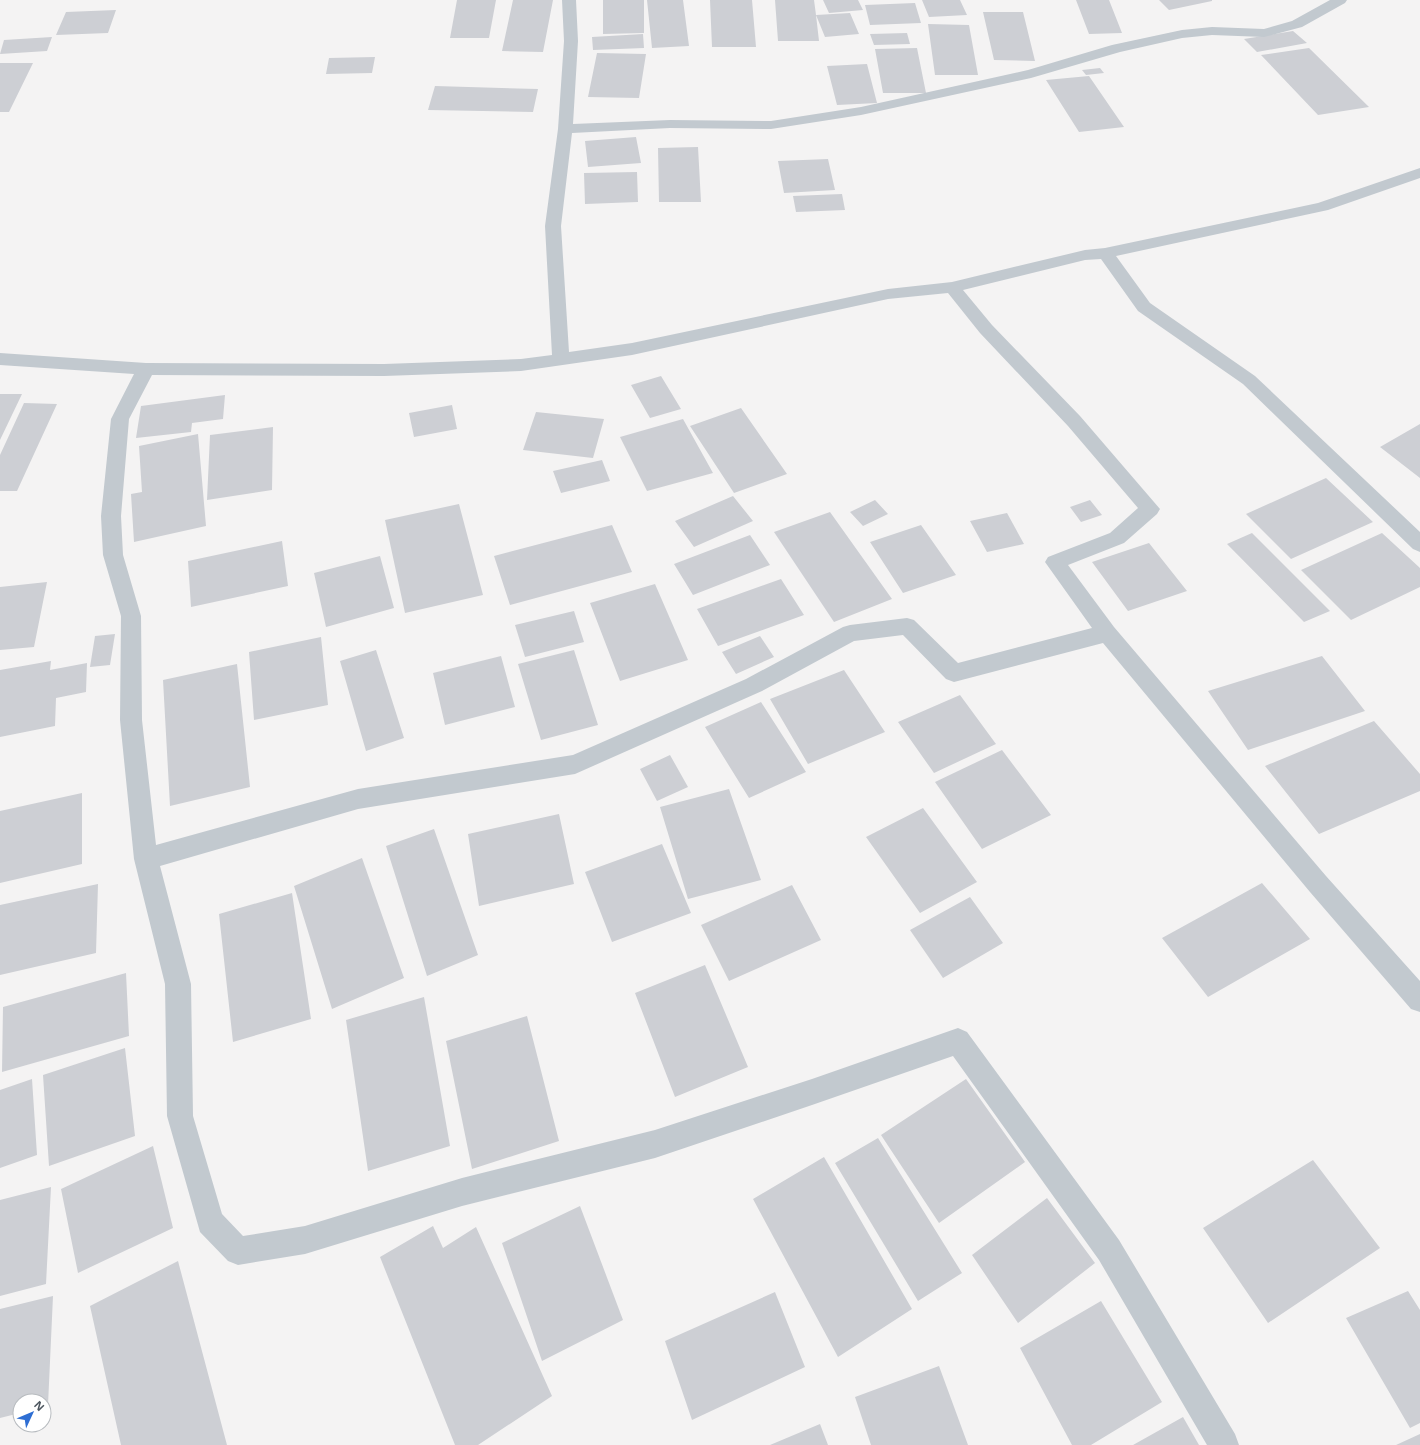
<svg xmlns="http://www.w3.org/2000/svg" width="1420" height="1445" font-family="'Open Sans',sans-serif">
<rect width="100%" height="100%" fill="#f4f3f3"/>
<path fill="#cdcfd4" d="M 457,0 L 496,0 L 489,38 L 450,38 Z
M 513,0 L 553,0 L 543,52 L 502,51 Z
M 603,0 L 644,0 L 644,33 L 603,34 Z
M 647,0 L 683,0 L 689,46 L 652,48 Z
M 710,0 L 752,0 L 756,47 L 712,47 Z
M 775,0 L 814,0 L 816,15 L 850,13 L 859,34 L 825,37 L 816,15 L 819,41 L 778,41 Z
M 823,0 L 858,0 L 863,10 L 829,13 Z
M 922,0 L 960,0 L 967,15 L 929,17 Z
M 1076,0 L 1109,0 L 1122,33 L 1089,34 Z
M 1159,0 L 1212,0 L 1212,1 L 1169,10 Z
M 915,3 L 921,23 L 870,25 L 865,5 Z
M 116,10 L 108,33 L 56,35 L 66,12 Z
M 983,12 L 1023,12 L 1035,61 L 994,60 Z
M 928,24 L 969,25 L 978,75 L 935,75 Z
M 1293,31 L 1307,43 L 1257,52 L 1244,39 Z
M 907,33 L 910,44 L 874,45 L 870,34 Z
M 643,34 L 644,48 L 593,50 L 592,37 Z
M 52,37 L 47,51 L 0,54 L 4,40 Z
M 917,48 L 926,93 L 883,93 L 875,49 Z
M 1309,48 L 1369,107 L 1318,115 L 1261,55 Z
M 597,53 L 646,54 L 639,98 L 588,97 Z
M 375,57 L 372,73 L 326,74 L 329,58 Z
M 0,63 L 33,63 L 9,112 L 0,112 Z
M 867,64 L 877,103 L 837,105 L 827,66 Z
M 1100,68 L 1104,73 L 1086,75 L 1082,70 Z
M 1089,76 L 1124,127 L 1079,132 L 1046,80 Z
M 435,86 L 538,89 L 533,112 L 428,110 Z
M 636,137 L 641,163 L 588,167 L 585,141 Z
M 698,147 L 701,202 L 659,202 L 658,148 Z
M 828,159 L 835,190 L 784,193 L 778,161 Z
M 637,172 L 638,202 L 585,204 L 584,173 Z
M 842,194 L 845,210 L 796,212 L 793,196 Z
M 661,376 L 681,409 L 650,418 L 631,385 Z
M 0,394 L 22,394 L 0,440 Z
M 225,395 L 223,419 L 192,423 L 191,432 L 136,438 L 141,406 Z
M 24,403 L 57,404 L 17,491 L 0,491 L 0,455 Z
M 452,405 L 457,429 L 414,437 L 409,413 Z
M 741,408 L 787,474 L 734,493 L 690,426 Z
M 536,412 L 604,419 L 593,458 L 523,450 Z
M 683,419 L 713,473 L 647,491 L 620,437 Z
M 1420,424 L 1420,478 L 1380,447 Z
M 273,427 L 272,490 L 207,500 L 210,435 Z
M 198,434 L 206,526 L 134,542 L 131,494 L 142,492 L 139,446 Z
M 602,460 L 610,481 L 561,493 L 553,471 Z
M 1326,478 L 1373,522 L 1291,559 L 1246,514 Z
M 733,496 L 753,521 L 694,547 L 675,521 Z
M 875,500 L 888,514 L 863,526 L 850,512 Z
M 1090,500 L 1102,515 L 1081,522 L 1070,507 Z
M 459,504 L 483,595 L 405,613 L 385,520 Z
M 830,512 L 892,599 L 834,622 L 774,532 Z
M 1007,513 L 1024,544 L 987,552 L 970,521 Z
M 612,525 L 632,572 L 510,605 L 494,556 Z
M 921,525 L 956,575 L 903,593 L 870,542 Z
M 1252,533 L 1330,611 L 1304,622 L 1227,544 Z
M 1382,533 L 1420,568 L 1420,587 L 1351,620 L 1301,570 Z
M 750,535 L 770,565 L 693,595 L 674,564 Z
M 282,541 L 288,586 L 191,607 L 188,561 Z
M 1149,543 L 1187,591 L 1128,611 L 1092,562 Z
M 380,556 L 394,608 L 326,627 L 314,573 Z
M 781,579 L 804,615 L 718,646 L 697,609 Z
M 47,582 L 34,647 L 0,650 L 0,587 Z
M 655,584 L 688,660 L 620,681 L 590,603 Z
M 574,611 L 584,642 L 525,657 L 515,625 Z
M 115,634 L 110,665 L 90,667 L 95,636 Z
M 760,636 L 774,657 L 736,674 L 722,652 Z
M 321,637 L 328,705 L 254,720 L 249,652 Z
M 376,650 L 404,738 L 366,751 L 340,661 Z
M 574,650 L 598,725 L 541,740 L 518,664 Z
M 501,656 L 515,707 L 445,725 L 433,673 Z
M 1322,656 L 1365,711 L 1248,750 L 1208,691 Z
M 51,661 L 50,670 L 87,663 L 86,692 L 56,698 L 55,726 L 0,737 L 0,670 Z
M 237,664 L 250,787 L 170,806 L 163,680 Z
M 844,670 L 885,732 L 808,764 L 770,699 Z
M 960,695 L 996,744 L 934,773 L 898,722 Z
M 761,702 L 806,772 L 749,798 L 705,727 Z
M 1374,721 L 1420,774 L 1420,791 L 1319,834 L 1265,766 Z
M 1002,750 L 1051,815 L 982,849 L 935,782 Z
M 670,755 L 688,787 L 657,801 L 640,769 Z
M 729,789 L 761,880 L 688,899 L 660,807 Z
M 82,793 L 82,864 L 0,883 L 0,811 Z
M 923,808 L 977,882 L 920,913 L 866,837 Z
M 559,814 L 574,884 L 479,906 L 468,834 Z
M 434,829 L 478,955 L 427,976 L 386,846 Z
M 662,844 L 691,913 L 612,942 L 585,872 Z
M 362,858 L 404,978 L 332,1009 L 294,886 Z
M 1262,883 L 1310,939 L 1208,997 L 1162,938 Z
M 98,884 L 96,953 L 0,975 L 0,905 Z
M 792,885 L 821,940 L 729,981 L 701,925 Z
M 292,893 L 311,1019 L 233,1042 L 219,914 Z
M 970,897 L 1003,943 L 943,978 L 910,930 Z
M 705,965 L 748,1067 L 675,1097 L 635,993 Z
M 126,973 L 129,1036 L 2,1072 L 3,1007 Z
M 424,997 L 450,1146 L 368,1171 L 346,1020 Z
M 527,1016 L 559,1141 L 472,1169 L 446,1041 Z
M 125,1048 L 135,1136 L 49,1166 L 43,1075 Z
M 32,1079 L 37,1155 L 0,1168 L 0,1090 Z
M 966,1079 L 1025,1162 L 939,1223 L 881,1135 Z
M 878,1138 L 962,1273 L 918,1301 L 835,1163 Z
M 153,1146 L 173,1228 L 78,1273 L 61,1189 Z
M 824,1157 L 912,1309 L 838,1357 L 753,1199 Z
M 1313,1160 L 1380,1248 L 1268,1323 L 1203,1228 Z
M 51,1187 L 46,1284 L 0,1296 L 0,1200 Z
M 1047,1198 L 1095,1263 L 1018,1323 L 972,1255 Z
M 580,1206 L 623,1320 L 542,1361 L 502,1243 Z
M 433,1226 L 443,1248 L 476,1227 L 552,1396 L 478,1445 L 455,1445 L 380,1257 Z
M 178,1261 L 227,1445 L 121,1445 L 90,1306 Z
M 1408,1291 L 1420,1310 L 1420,1423 L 1410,1428 L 1346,1318 Z
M 775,1292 L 805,1367 L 692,1420 L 665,1341 Z
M 53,1296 L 48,1405 L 44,1406 L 44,1401 L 20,1401 L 20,1413 L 0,1418 L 0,1309 Z
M 1101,1301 L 1162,1402 L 1091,1445 L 1072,1445 L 1020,1348 Z
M 939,1366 L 968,1445 L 871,1445 L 855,1397 Z
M 1183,1417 L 1199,1445 L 1133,1445 Z
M 820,1424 L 828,1445 L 770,1445 Z
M 1420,1434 L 1420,1445 L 1396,1445 Z"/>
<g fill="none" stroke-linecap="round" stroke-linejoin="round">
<path fill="#c2c9cf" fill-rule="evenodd" d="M 562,0 L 576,0 L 578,41 L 573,124 L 670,120 L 771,121 L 861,107 L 1028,70 L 1112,45 L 1182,30 L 1212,27 L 1264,29 L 1292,21 L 1330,0 L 1347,0 L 1345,3 L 1302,27 L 1264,37 L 1212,35 L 1182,38 L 1120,52 L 1031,78 L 861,115 L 771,129 L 670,128 L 572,133 L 561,226 L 569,352 L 632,343 L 888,289 L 952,282 L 1085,250 L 1105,248 L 1318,203 L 1420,168 L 1420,178 L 1328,210 L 1116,256 L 1150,303 L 1255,376 L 1420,532 L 1420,552 L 1413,549 L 1243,384 L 1138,311 L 1101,259 L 1085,260 L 963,290 L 992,325 L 1080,416 L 1160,509 L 1157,514 L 1124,543 L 1068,565 L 1114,627 L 1326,876 L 1420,981 L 1420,1012 L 1411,1009 L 1310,892 L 1103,643 L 954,682 L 946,679 L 903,635 L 854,641 L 762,691 L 575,774 L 358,809 L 160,866 L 191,984 L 193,1116 L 222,1214 L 243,1236 L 305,1226 L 462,1178 L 655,1130 L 812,1079 L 958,1028 L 967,1032 L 1119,1240 L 1235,1434 L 1239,1445 L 1207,1445 L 1099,1260 L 953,1056 L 812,1105 L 655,1158 L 462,1206 L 305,1254 L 238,1265 L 228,1261 L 200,1232 L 167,1116 L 165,984 L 134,859 L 120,720 L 121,616 L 103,555 L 101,516 L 111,419 L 134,374 L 0,365 L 0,353 L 146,363 L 384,364 L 521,359 L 552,355 L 545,226 L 558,129 L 564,41 ZM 948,293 L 980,333 L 1068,426 L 1138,508 L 1110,533 L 1048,557 L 1045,562 L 1092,628 L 958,663 L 914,620 L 907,618 L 850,625 L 843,627 L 746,679 L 573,755 L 358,789 L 156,845 L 142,720 L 141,616 L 123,555 L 121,516 L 129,419 L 152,375 L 384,376 L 521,371 L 632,355 L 888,299 Z"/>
</g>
<g transform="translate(32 1413) rotate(46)"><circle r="19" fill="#ffffff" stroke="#b7bbbf"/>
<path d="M0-3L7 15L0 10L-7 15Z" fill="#2e6ed3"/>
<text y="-6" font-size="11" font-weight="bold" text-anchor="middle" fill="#4c555e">N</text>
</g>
</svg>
